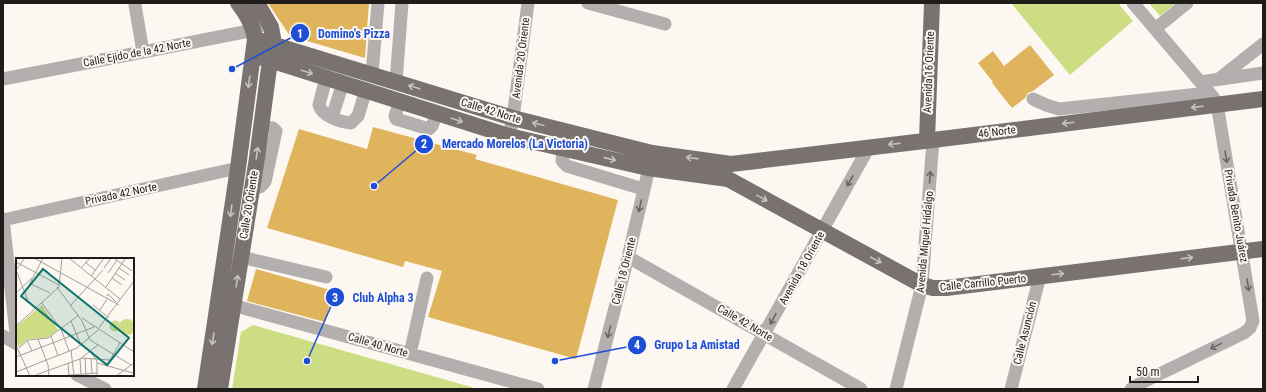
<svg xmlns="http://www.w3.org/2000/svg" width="1266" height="392" font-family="'Roboto Condensed',sans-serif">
<rect width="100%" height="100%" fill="#fcf8f1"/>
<path fill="#ccdd84" d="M 1011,3 L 1118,3 L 1133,21 L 1070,75 Z
M 1149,3 L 1176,3 L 1160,16 Z
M 253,325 L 478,389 L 232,389 L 241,332 Z"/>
<path fill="#e0b35d" d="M 268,3 L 369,3 L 365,58 L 290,36 Z
M 1030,45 L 1054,75 L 1033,91 L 1028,93 L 1025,98 L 1012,108 L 992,83 L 993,82 L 978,63 L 993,51 L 1004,66 Z
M 373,127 L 477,155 L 475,159 L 618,200 L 576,359 L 428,317 L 442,271 L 405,261 L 403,267 L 267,228 L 299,129 L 367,149 Z
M 256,269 L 334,291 L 325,322 L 247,301 Z"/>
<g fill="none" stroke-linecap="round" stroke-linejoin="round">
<path stroke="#b3afae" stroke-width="13" d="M 588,3 L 665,24
M 135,5 L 143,52
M 1155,29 L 1187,3
M 372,74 L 378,3
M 326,78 L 319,105 C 322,116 340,122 351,123 L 358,116 L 366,90
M 1220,78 L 1263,44
M 3,79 L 143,52 L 254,30 L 261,25
M 396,82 L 402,3
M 1200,82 L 1263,73
M 1033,99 L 1046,105 L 1059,109 L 1209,93
M 400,101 L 395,116 L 396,119 L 429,129 L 432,126 L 437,113
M 332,117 L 343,83
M 509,136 L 513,118 L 528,3
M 563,149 L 562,161 L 567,166 L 643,189
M 252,186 L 260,187 L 265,182 L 276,131 L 273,128 L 261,127
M 3,219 L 17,342
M 3,220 L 238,168
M 241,257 L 326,277
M 628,257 L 861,389
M 225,303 L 538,389
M 3,336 L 17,344
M 410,354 L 427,278
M 77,375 L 105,389
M 594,389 L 628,257 L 651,160
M 733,389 L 869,147
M 896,389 L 922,285 L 933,140
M 1011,389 L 1040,276
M 1131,389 L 1139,384 L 1244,333 L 1250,328 L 1253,321 L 1217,104 L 1213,97 L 1133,3"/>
<path stroke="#797271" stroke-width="16" d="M 255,39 L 513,118 L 652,153 L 731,164 L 933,140 L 1263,99
M 253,55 L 270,60 L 509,136 L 648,168 L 728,179 L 922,285 L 933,288 L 946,288 L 1263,249
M 927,140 L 932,3
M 205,389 L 238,168 L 255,39 C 253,25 247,15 238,3
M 220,389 L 257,158 L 273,38 L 271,27 L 257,3"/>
</g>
<defs><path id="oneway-shaft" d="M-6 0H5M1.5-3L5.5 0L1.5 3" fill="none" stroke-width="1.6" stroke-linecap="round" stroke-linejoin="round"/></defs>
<g stroke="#c8c2be">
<use href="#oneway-shaft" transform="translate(307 72) rotate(18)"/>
<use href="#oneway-shaft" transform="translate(249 82) rotate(98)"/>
<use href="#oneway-shaft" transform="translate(414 87) rotate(-163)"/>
<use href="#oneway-shaft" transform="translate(1197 107) rotate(173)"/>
<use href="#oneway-shaft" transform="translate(457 120) rotate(18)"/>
<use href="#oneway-shaft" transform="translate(1068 123) rotate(173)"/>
<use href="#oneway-shaft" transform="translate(538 124) rotate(-166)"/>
<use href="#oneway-shaft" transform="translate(894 144) rotate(174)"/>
<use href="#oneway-shaft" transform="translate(257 153) rotate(-82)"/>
<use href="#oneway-shaft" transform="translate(692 158) rotate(-172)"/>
<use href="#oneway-shaft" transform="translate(610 159) rotate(13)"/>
<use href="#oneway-shaft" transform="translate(762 198) rotate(29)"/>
<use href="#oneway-shaft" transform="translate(231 211) rotate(98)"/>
<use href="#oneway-shaft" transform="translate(1187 258) rotate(-7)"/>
<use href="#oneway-shaft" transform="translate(876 260) rotate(28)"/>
<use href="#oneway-shaft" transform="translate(1058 274) rotate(-7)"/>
<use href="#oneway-shaft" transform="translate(237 281) rotate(-81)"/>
<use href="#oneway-shaft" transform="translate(213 339) rotate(99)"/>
</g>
<g stroke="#686664">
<use href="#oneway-shaft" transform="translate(1226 157) rotate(80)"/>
<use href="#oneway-shaft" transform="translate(930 177) rotate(-86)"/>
<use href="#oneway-shaft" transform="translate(850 181) rotate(119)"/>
<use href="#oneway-shaft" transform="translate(640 206) rotate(102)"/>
<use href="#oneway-shaft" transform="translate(1248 285) rotate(81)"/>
<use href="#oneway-shaft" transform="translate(773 319) rotate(119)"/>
<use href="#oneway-shaft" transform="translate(609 332) rotate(104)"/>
<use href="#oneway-shaft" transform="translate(1216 346) rotate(154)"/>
</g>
<g text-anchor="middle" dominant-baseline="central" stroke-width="4" stroke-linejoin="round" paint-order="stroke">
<g font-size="11" fill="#1e1d1a" stroke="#fcf8f1">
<text transform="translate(137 53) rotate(-11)">Calle Ejido de la 42 Norte</text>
<text transform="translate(521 58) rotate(-83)">Avenida 20 Oriente</text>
<text transform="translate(929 72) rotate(-88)">Avenida 16 Oriente</text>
<text transform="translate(491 111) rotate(17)">Calle 42 Norte</text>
<text transform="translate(997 132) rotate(-7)">46 Norte</text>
<text transform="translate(121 194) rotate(-12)">Privada 42 Norte</text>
<text transform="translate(249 205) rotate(-81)">Calle 20 Oriente</text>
<text transform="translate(1236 216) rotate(80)">Privada Benito Juárez</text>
<text transform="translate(925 242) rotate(-85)">Avenida Miguel Hidalgo</text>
<text transform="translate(802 268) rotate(-61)">Avenida 18 Oriente</text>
<text transform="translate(624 271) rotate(-76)">Calle 18 Oriente</text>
<text transform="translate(983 283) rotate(-6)">Calle Carrillo Puerto</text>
<text transform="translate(745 323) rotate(30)">Calle 42 Norte</text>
<text transform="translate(1025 333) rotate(-76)">Calle Asunción</text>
<text transform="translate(378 345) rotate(16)">Calle 40 Norte</text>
</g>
</g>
<g transform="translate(16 258)">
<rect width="118" height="118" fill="#fcf8f1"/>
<path d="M 26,47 L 42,72 L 31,80 L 12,81 L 3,89 L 0,86 L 0,69 ZM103 69a8 8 0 1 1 16 0a8 8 0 1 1-16 0ZM93.5 68a5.5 5.5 0 1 1 11 0a5.5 5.5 0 1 1-11 0Z" fill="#ccdd84"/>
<path fill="none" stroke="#a3a09b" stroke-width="1" d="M 18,0 L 103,47M 53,0 L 104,41M 98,0 L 116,13M 0,4 L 43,27M 69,4 L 79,12M 66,9 L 74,0M 88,10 L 95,0M 103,10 L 113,17M 0,12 L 12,43 L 20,50M 0,12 L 9,0M 92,15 L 101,2M 99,15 L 109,22M 75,18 L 88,0M 96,20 L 106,27M 15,26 L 34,35M 41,29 L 66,63 L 74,82 L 115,107M 90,29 L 109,1M 0,35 L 16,20M 9,35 L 27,0M 91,38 L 92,36 L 100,44M 25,44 L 45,71 L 53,93M 55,47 L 87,12M 77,47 L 93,60M 84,52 L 91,41M 66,60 L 118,94M 55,63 L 65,87M 0,68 L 43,29 L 46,0M 82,71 L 118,23M 35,78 L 42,98M 22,81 L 32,107 L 33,118M 11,82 L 16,93M 0,87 L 14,118M 3,90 L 12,82 L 32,80 L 63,57M 55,92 L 58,118M 74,93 L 81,103 L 81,118M 0,99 L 78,69M 65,100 L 94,102 L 104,85M 69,100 L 70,118M 75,100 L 76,115M 64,101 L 65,116M 52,105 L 53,117M 81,105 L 117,115M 0,114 L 61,90 L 82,72M 17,118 L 64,101 L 82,87M 43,118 L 81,115M 100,118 L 118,105"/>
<path fill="#0f766e" fill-opacity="0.15" stroke="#0f766e" stroke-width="2" d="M 27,11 L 113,80 L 91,107 L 5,38 Z"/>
<rect width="118" height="118" fill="none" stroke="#1e1d1a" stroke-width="2"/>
</g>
<path fill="none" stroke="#1d4ed8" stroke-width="1.5" d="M232 69L300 33M374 186L424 144M307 361L335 297M555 361L637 345"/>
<g fill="#1d4ed8" stroke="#fcf8f1" stroke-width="1.5">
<circle cx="232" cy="69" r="4"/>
<circle cx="374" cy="186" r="4"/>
<circle cx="307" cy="361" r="4"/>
<circle cx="555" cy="361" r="4"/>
<circle cx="300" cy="33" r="10"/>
<circle cx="424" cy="144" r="10"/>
<circle cx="335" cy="297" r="10"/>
<circle cx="637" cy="345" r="10"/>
</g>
<g font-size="12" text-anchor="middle" font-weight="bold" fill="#fff">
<text x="300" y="38">1</text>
<text x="424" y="148">2</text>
<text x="335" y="302">3</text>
<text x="637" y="349">4</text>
</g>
<g font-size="12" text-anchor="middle" font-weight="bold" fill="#1d4ed8" stroke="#fcf8f1" stroke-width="4" stroke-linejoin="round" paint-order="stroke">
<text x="354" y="38">Domino's Pizza</text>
<text x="515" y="148">Mercado Morelos (La Victoria)</text>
<text x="383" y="302">Club Alpha 3</text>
<text x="697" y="349">Grupo La Amistad</text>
</g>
<rect width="1266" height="392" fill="none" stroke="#1e1d1a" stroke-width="8"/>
<path d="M1130 376v6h68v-6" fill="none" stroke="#1e1d1a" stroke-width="2"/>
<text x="1136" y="376" font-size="12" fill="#1e1d1a" stroke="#fcf8f1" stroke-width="3" paint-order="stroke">50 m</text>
</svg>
